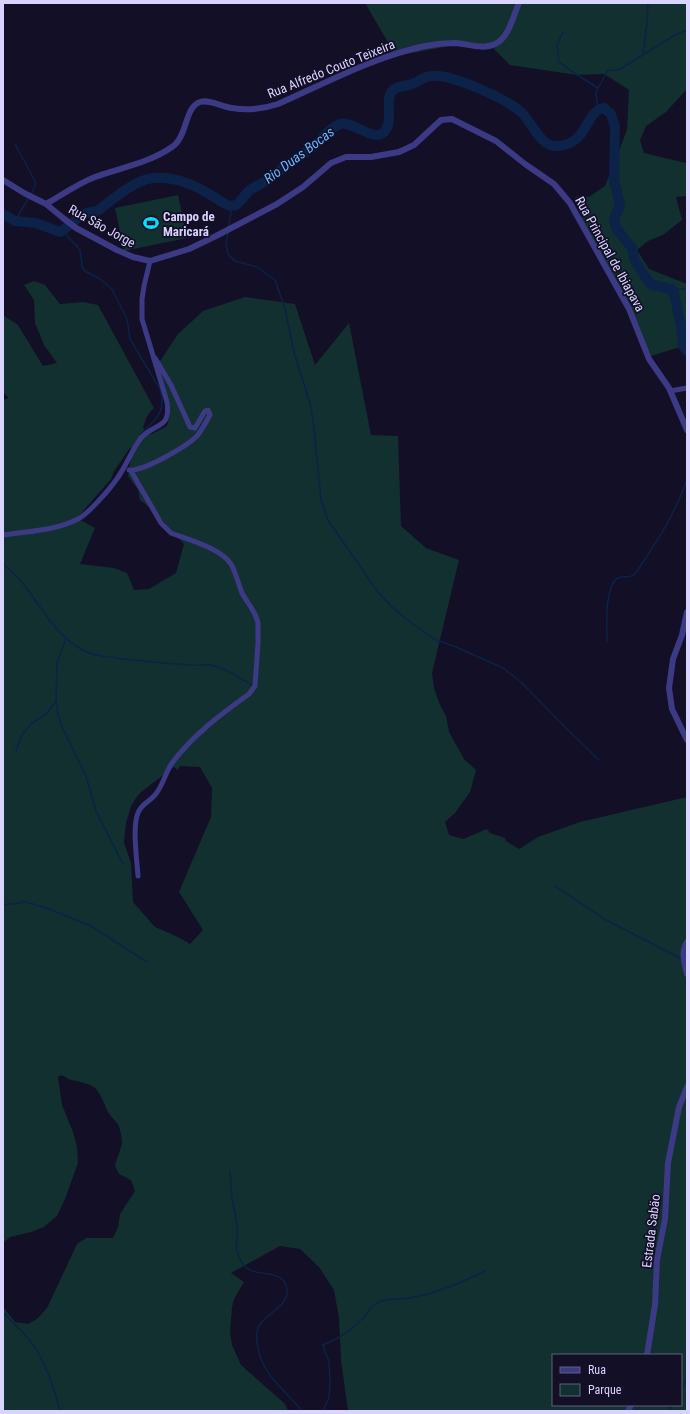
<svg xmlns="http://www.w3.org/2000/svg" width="690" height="1414" font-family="'Roboto Condensed',sans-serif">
<rect width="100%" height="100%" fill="#130f26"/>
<path fill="#12302f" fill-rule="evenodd" d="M 365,3 L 687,3 L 687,89 L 666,112 L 646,126 L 640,140 L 644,153 L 686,163 L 687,157 L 687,196 L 676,197 L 682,220 L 663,235 L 648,241 L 637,250 L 649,269 L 687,284 L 687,349 L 680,347 L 651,356 L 622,292 L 586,231 L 575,197 L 589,197 L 605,186 L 627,130 L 629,90 L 604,74 L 577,75 L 510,65 L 490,45 L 474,47 L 449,46 L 396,56 Z
M 178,195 L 187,238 L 124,251 L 115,208 Z
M 34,281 L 45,285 L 60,304 L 83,302 L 98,305 L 154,408 C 147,414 146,419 143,427 L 146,435 L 152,434 L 167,426 L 170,415 L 169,402 L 158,364 L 178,334 L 203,311 L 245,297 L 295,304 L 315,365 L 349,323 L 371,435 L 398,436 L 401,526 L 426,548 L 459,560 L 432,673 L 434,688 L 440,705 L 446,716 L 449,732 L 464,759 L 476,770 L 470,792 L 455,813 L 445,822 L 449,835 L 463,839 L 487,829 L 490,833 L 505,838 L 506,841 L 519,849 L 538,837 L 580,822 L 687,797 L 687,1411 L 348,1411 L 341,1360 L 339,1318 L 334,1290 L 319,1267 L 300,1249 L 280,1246 L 231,1273 L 244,1282 L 234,1299 L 232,1307 L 230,1332 L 232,1345 L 241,1365 L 285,1404 L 288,1411 L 3,1411 L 3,1307 L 15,1322 L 28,1324 L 37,1319 L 47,1308 L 77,1244 L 86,1238 L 113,1238 L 118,1227 L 120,1214 L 135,1191 L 131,1180 L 119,1174 L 115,1166 C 116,1161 122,1146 122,1142 C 122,1138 120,1128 118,1124 C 115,1120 111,1117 108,1112 C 104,1104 101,1093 94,1087 C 90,1084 77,1081 71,1080 C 65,1078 64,1073 58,1077 L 62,1105 L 73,1132 L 77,1147 L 78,1163 L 65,1199 L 57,1216 L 44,1227 L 31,1232 L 10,1237 L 3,1243 L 3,400 L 9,398 L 3,392 L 3,315 L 18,325 L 43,366 L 57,363 L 44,345 L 35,323 L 34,300 L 24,285 ZM 130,448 L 133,451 L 130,463 L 128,476 L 138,490 L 140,500 L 153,510 L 184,544 L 176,573 L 149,589 L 134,590 L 127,573 L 114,568 L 80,564 L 95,528 L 77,518 L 111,479 L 114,471 ZM 180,766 L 200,767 L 212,788 L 211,817 L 179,892 L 203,930 L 190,944 L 178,937 L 155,927 L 133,902 L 131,863 L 124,843 L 126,823 L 131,806 L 136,798 L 141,792 L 174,767 L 178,770 ZM 553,1355 L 681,1355 L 681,1405 L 553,1405 Z"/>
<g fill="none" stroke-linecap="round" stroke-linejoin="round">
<path stroke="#0c2248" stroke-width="1.5" d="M 563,32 L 557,45 L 559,62 L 571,71 L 598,88
M 643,55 L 647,23 L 648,3
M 598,109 L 596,94 L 597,90 L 608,70 L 617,70 L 620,69 L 675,35 L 687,30
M 15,144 L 35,181 L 35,186 L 32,193
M 15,221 L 28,199
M 229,226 L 231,212 L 230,205
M 62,231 L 77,246 L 80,250 L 82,266 L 85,271 L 100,279 L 112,289 L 127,319 L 130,339 L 160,389 C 167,413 155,420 140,435
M 228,232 L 226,245 L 228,254 L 235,261 L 257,267 L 275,280 L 285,309 L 294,352 L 311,407 L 314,429 L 321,500 L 328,520 L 377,591 L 392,607 L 406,619 L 434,639 L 456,647 L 503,668 L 521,682 L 566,728 L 599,760
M 671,289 L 687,289
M 3,564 C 34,587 46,629 81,649 C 92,656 104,656 116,658 C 140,661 165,663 189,665 C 196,666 204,664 211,665 C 225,667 239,678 252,685
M 66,638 L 57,663 L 56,701 L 58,714 L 62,727 L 86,776 L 96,811 L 123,864
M 607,642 C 607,628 604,586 618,578 C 624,575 629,579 635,574 C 656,543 674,516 687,480
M 16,751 L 21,736 L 25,731 L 32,723 L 46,714 L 56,701
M 555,886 L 606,920 L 682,959
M 3,905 L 25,902 L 44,907 L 91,926 L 147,962
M 230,1172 C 231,1181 231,1190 232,1199 C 234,1210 237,1219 237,1229 C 238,1237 235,1244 237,1251 C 238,1257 243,1265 248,1269 C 258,1276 281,1270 286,1285 C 293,1305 267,1312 259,1326 C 254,1335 258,1352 262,1361 C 270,1381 290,1395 302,1411
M 3,1312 C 12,1323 23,1331 31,1342 C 46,1362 54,1387 60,1411
M 681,1389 L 687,1378
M 323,1411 L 329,1398 L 330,1382 L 329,1361 L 325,1352 L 323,1345 C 339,1339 351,1331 363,1318 C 368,1313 371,1306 377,1303 C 387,1297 400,1300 410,1298 C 437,1293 461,1283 485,1271
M 669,1411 L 672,1405"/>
<path stroke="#0c2248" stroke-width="10" d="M 3,214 L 15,221 L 36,223 L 60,232 C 69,227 75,219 84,214 C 90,211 95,213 100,209 C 116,197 133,181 153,178 C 174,176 197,186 214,197 C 218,199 222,203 226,204 C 228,206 233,206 236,205 C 240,203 245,194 250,190 C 256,186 264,183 270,178 C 275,175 279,171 284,167 C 292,161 301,156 309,150 C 320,142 327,129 340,124 C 349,120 373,140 381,134 C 398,125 380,96 396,88 C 401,86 407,86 412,84 C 419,82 424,76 431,76 C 451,73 506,99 521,112 C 532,122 540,147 557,146 C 589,145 585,110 604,108 L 611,114 L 615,127 L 614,181 L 620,205 L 614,219 L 616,228 L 632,248 L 634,259 L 648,281 L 653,285 L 671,289 L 674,293 L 681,326 L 683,346 L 687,351"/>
<path stroke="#3d3a85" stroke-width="5" d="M 670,391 L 687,388
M 129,470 C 143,472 187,446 197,436 C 202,430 206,422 210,415 L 208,410 L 205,411 L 195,428 L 190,427 L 171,385 L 155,358
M 131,471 L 161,523 L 171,533 C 189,540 220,548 231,564 C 236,573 238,583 242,593 C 248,604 255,610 258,623 L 258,643 L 255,686 L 249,694 C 221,714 193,735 172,763 C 165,773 163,786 155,795 C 149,802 141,804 138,813 C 132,827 137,860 138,876
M 3,535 C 28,531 55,531 78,519 C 88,514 109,490 116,480 C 126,467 131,451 141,438 C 155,422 171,430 167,402 L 142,319 L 142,299 L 144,286 L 150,261"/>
<path stroke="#3d3a85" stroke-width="6" d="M 3,180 L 24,193 L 46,204 L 63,218 L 76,228 L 117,250 L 133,257 L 150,261 L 189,249 L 216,236 L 277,204 L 303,187 L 331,163 L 346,157 L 371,157 L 399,152 L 414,145 L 441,120 L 452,119 L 496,141 L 525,164 L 554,184 L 570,203 L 629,309 L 649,359 L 669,388 L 687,430
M 46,204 C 62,195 77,184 95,177 C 120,168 149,163 172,147 C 188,136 184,108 200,102 C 210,99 222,107 232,108 C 248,111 263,109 278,104 C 326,83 373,57 425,46 C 435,44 446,43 456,43 C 468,44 483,50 495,44 C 509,38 513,16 519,3
M 687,612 L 682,635 L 673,659 L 669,688 L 672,709 L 687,740
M 687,942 C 681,952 684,962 687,974
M 647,1355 L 655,1305 L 657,1260 L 665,1219 L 668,1163 L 679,1107 L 687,1087
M 628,1411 L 631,1405"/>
</g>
<defs>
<symbol id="stadium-bare" viewBox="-9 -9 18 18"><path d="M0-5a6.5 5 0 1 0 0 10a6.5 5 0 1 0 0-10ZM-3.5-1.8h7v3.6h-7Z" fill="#00e5ff" stroke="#130f26" stroke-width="2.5" paint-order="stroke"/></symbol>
</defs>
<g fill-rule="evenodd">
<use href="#stadium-bare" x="140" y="212" width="22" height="22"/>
</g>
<g text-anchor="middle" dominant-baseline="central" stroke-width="3.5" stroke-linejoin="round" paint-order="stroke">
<g font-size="13" fill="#d9d4ff" stroke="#130f26">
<text transform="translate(331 69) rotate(-22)">Rua Alfredo Couto Teixeira</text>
<text transform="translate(102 226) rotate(29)">Rua São Jorge</text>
<text transform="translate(610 254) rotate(61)">Rua Principal de Ibiapava</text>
<text transform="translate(651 1231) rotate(-83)">Estrada Sabäo</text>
</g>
<g font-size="13" font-weight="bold" fill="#d9d4ff" stroke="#130f26" text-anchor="start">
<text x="163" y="216">Campo de<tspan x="163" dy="15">Maricará</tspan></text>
</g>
<g font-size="14" font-style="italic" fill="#62b6ff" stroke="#130f26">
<text transform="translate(299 155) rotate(-37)">Rio Duas Bocas</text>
</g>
</g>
<rect width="690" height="1414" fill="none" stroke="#d9d4ff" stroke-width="8"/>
<rect x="552" y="1354" width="130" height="52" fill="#130f26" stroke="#625e7d"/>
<rect x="560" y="1367" width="20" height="6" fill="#3d3a85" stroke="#625e7d"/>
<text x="588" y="1374" font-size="12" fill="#d9d4ff">Rua</text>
<rect x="560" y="1384" width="20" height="12" fill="#12302f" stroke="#625e7d"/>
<text x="588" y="1394" font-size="12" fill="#d9d4ff">Parque</text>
</svg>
